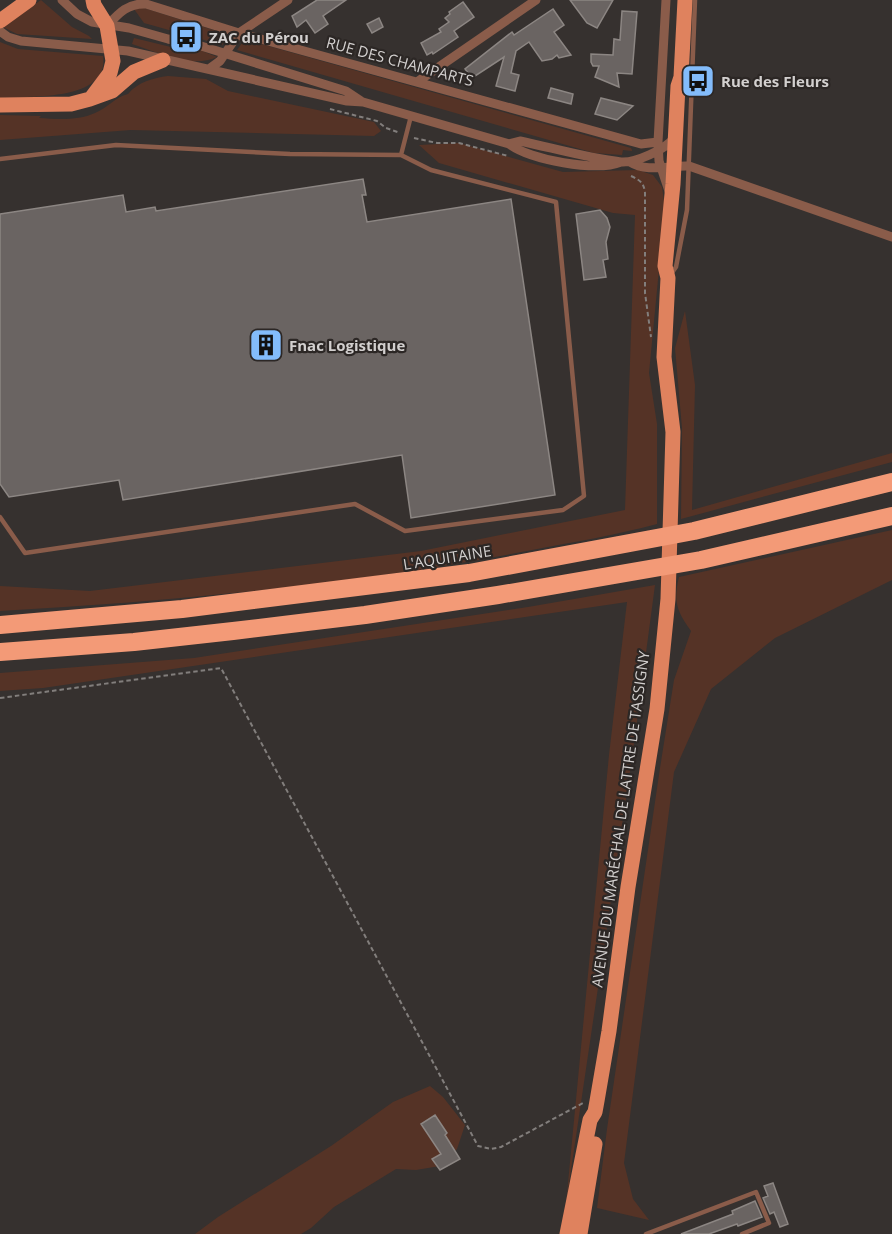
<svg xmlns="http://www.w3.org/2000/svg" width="892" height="1234" font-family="'Open Sans',sans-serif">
<rect width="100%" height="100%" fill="#36312f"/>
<path fill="#553326" d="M 41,0 L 72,27 L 89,36 L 92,39 L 17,34 L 3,27 Z
M 141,7 L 226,34 L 229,39 L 222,45 L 144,23 L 134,9 Z
M 134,38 L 175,48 L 195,48 L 217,57 C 191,69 157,52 132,44 Z
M 247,40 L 631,148 L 632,150 L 632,151 L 623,150 L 622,155 L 594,153 L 237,50 L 242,43 Z
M 0,42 L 18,49 L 103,56 C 110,102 28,96 0,98 Z
M 168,76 L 206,79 L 228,91 L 374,122 L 381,131 L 374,136 L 131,130 L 0,140 L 0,115 L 41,116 L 39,118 C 56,119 78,121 95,113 C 108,108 115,97 128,94 C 138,82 153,78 168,76 Z
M 459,143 L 563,172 L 638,170 L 653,175 L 662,187 L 665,207 L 649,373 L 657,424 L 657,524 C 616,535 574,542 532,550 C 357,584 179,601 0,611 L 0,586 L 90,591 L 421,551 L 625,510 L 635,215 L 613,213 L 439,163 L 419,145 Z
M 685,311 L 695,385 L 692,510 L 892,453 L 892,462 L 681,519 L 682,428 L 675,348 Z
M 892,530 L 892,580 L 775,638 L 711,689 L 674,772 L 624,1163 L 633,1199 L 649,1220 L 597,1208 L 607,1129 L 660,768 L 674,680 L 691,631 C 677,611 673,602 679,577 Z
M 655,585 L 632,758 L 566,1204 L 609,755 L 627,602 L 43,688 L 0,691 L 0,673 L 194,658 L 528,607 Z
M 430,1086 L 443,1097 L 465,1125 L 457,1149 L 440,1166 L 416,1170 L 396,1169 L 334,1207 L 311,1228 L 301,1234 L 195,1234 L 218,1217 L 331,1146 L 393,1102 Z"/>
<path fill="#6a6462" stroke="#8c8683" stroke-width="1.5" d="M 317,0 L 346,0 L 323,16 L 328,24 L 315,33 L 306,20 L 297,27 L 292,16 Z
M 570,0 L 613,0 L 597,28 L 587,23 Z
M 463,2 L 474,17 L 454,31 L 458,37 L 433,54 L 432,52 L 427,55 L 421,43 L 441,32 L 439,29 L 449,22 L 445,18 L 450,14 L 449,12 Z
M 553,9 L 564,25 L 554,32 L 571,55 L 559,58 L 557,55 L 552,59 L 542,61 L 529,42 L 516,51 L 511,73 L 519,75 L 515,91 L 496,86 L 504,57 L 472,78 L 465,69 L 512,32 L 514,35 Z
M 622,11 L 637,12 L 632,74 L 617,73 L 619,87 L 595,77 L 599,66 L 593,66 L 591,62 L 591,54 L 613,55 L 614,39 L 620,40 Z
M 379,18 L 383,27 L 372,33 L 367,24 Z
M 551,88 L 573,94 L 571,104 L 548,98 Z
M 601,98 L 633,106 L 617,120 L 595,114 Z
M 363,179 L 366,195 L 362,195 L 367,222 L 511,199 L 555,495 L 411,518 L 402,455 L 123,500 L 119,480 L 9,497 L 0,484 L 0,214 L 123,195 L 126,212 L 155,207 L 156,211 Z
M 600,210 L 607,218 L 610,227 L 606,242 L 608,259 L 603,260 L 606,277 L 584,280 L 576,214 Z
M 435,1115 L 447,1133 L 445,1135 L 460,1159 L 440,1170 L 432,1159 L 441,1154 L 421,1124 Z
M 773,1183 L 788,1224 L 780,1227 L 774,1212 L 770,1214 L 763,1198 L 768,1196 L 764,1186 Z
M 755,1201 L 762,1217 L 738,1226 L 737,1224 L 709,1234 L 681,1234 L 733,1214 L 732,1211 Z"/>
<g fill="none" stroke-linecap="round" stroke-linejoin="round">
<path stroke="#827e7c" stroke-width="2" stroke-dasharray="4.5 3" stroke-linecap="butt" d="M 330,109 L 377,121 L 386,128 L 400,133
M 414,138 L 437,143 L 459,143 L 508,156
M 631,176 C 640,180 644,183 645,193 L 645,293 L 651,337
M 0,698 L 221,668 L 478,1146 L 491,1149 L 501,1147 L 583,1103"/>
<path stroke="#8a5c4a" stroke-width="4.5" d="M 401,155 L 411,116
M 0,159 L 116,145 L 290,154 L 401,155 L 431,170 L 556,202 L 584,496 L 563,510 L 405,531 L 355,504 L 25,553 L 0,517
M 671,274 L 676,267 L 687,210 L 695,0
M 646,1234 L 756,1192 L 769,1223 L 742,1234"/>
<path stroke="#8a5c4a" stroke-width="9" d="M 62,0 L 77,14 L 92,22 L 129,28 L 168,39 L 201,46 L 346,91 L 361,101
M 666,0 L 658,142 L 659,161 L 669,191
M 107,26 C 119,13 128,3 146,4 L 239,33 L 641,144 L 658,142
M 0,31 L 8,37 L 21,41 L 128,51 L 347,101 L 363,102 L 509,144 C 530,160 596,172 621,162
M 209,69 L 220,61 L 239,33 L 288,0
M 417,82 L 536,0
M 509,144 L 520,141 C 553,148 587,158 621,162 C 635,163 665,150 674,138
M 630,162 C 647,173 670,165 689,166 L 892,237"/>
<path stroke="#df825e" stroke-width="15" d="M 0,21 L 29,0
M 92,97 L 110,73 L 113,61 L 107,26 L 94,5 L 93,0
M 0,105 L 71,104 L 90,99 L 112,91 L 134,72 L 163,60
M 567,1234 L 590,1120 L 595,1112 L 597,1101 L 609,1031 L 628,887 L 657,709 L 668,599 L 673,432 L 664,357 L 668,278 L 665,266 L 673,184 L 678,86 L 681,77 L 685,0
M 580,1234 L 595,1144"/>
<path stroke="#f39a77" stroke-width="18" d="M 0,625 L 182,609 L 469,573 L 694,531 L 892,482
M 0,652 L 134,642 L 233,631 L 365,615 L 498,595 L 701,560 L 892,516"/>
</g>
<defs>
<symbol id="bus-square" viewBox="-11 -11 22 22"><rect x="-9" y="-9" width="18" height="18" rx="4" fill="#83bcfb" stroke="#2c2725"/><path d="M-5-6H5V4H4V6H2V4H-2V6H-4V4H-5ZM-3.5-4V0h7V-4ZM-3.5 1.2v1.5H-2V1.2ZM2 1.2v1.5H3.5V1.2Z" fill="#111"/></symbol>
<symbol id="building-square" viewBox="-11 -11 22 22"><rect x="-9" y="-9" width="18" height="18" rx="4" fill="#83bcfb" stroke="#2c2725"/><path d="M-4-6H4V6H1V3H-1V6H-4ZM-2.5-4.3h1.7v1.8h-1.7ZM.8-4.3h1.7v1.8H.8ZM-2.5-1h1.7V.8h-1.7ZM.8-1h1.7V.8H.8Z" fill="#111"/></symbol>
</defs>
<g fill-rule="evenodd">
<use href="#bus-square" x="167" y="18" width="38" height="38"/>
<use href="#bus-square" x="679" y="62" width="38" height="38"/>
<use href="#building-square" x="247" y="326" width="38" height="38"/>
</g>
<g text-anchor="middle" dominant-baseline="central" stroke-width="4.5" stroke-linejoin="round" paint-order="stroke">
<g font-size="15" font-weight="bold" fill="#d3d0cf" stroke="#2c2725" text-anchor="start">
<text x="209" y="37">ZAC du Pérou</text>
<text x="721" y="81">Rue des Fleurs</text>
<text x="289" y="345">Fnac Logistique</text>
</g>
<g font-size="15" fill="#d3d0cf" stroke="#2c2725">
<text transform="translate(400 61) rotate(15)">RUE DES CHAMPARTS</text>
<text transform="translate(447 557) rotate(-9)">L'AQUITAINE</text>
<text transform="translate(620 819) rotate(-82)">AVENUE DU MARÉCHAL DE LATTRE DE TASSIGNY</text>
</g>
</g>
</svg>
